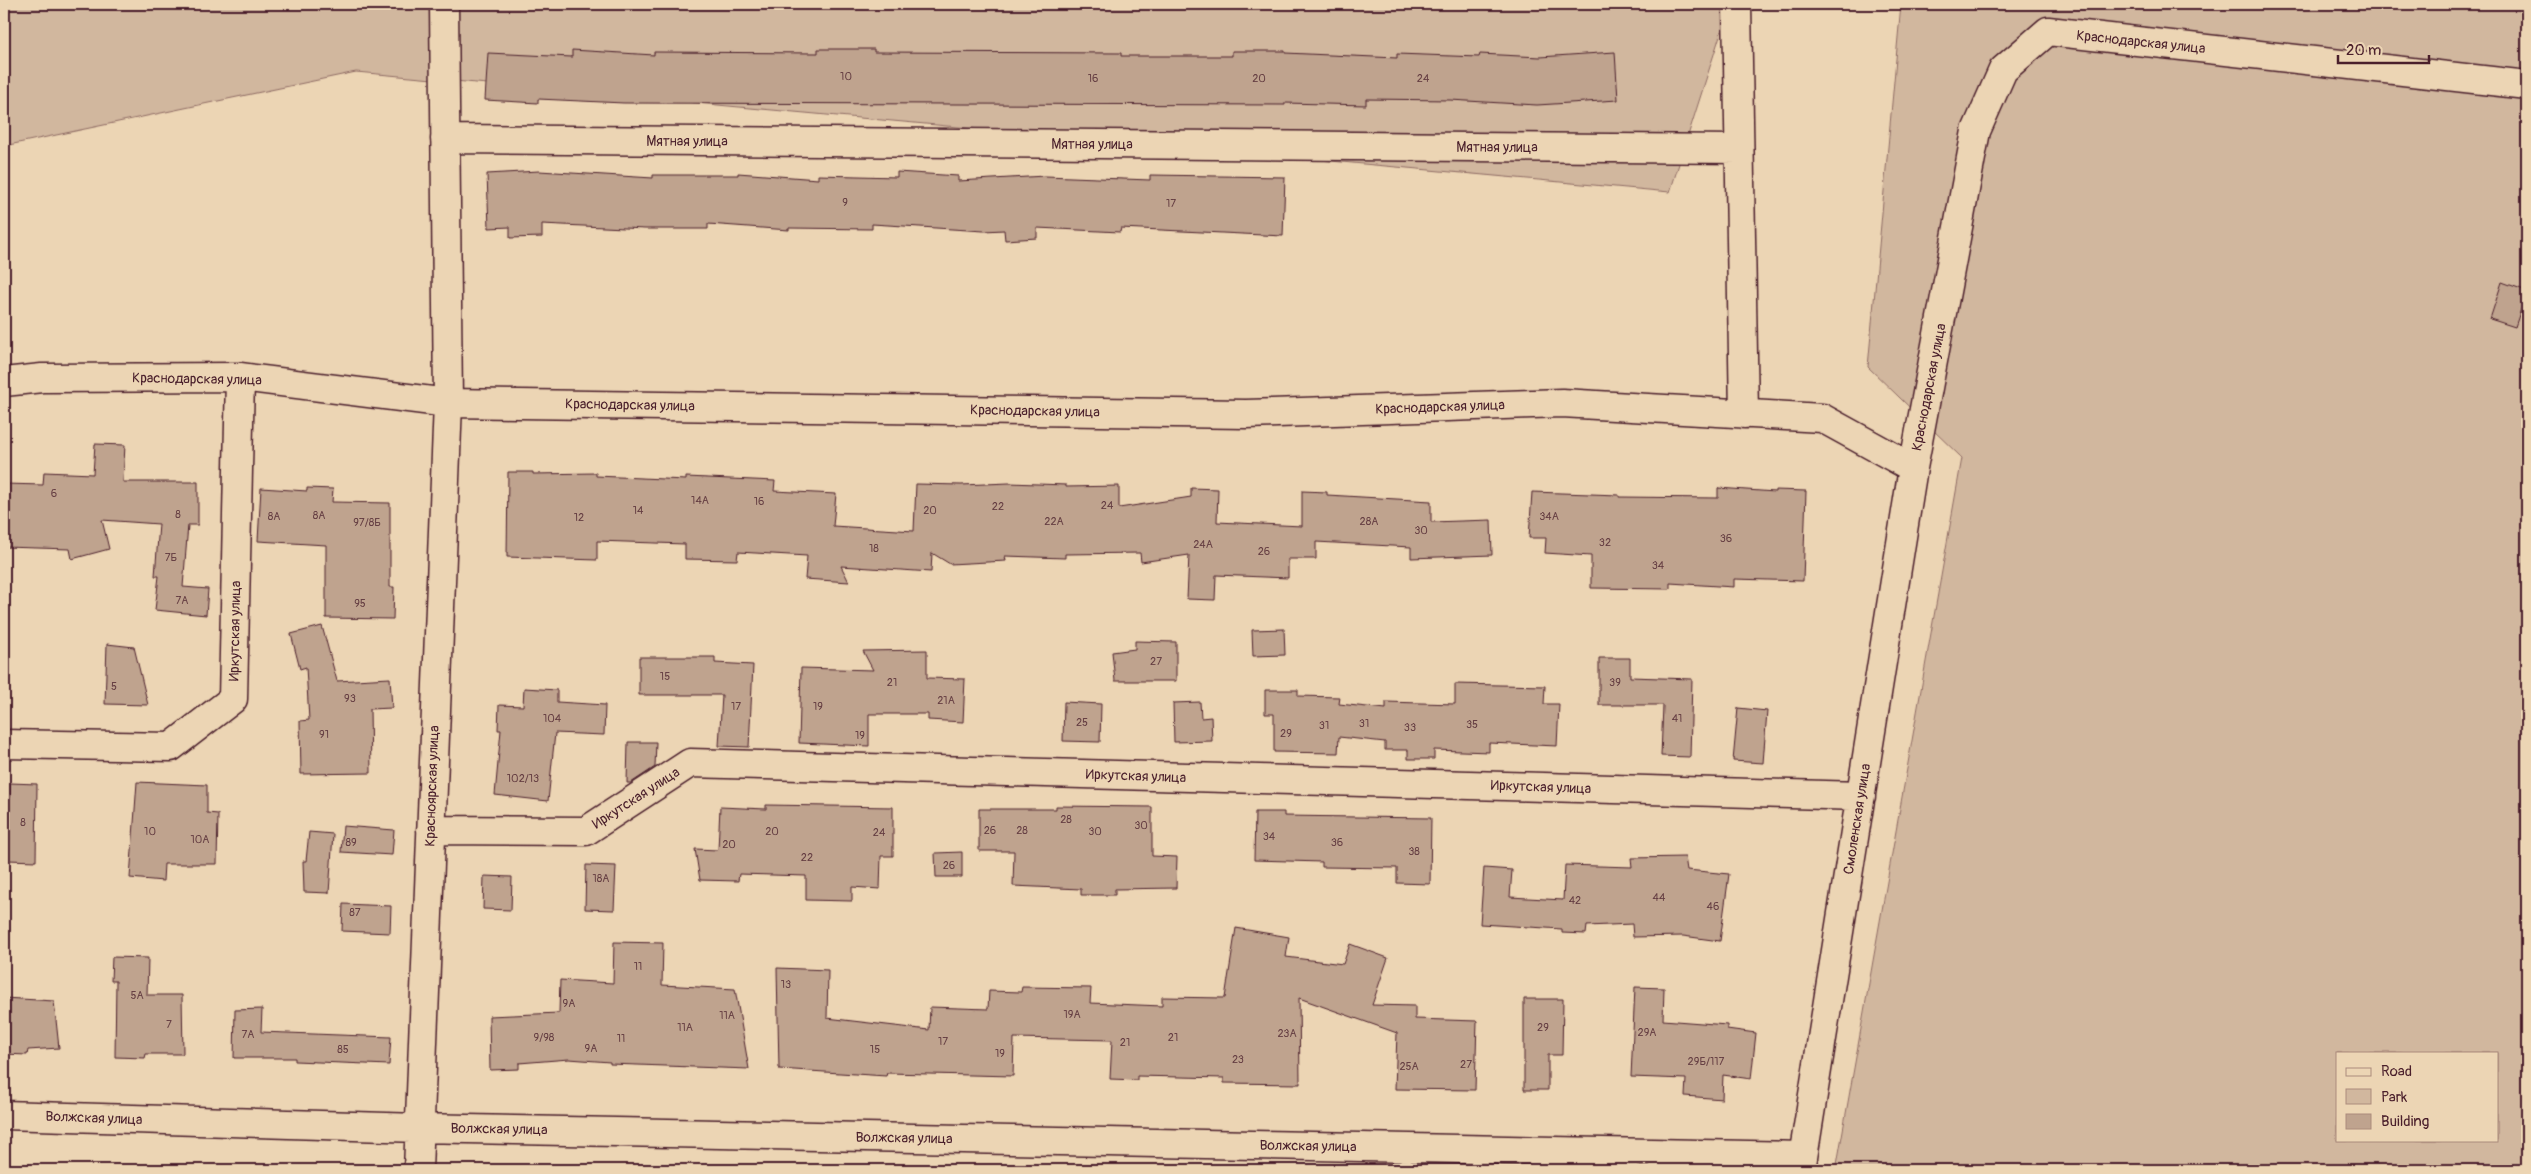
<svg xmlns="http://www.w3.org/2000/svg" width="2531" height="1174" font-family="Pangolin,sans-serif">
<rect width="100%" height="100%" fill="#ecd5b4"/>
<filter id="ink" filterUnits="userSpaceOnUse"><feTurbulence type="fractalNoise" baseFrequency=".02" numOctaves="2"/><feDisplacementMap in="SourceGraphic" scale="10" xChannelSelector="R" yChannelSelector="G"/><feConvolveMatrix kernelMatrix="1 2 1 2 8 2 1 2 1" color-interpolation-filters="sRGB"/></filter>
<g filter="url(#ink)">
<path fill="#d1b79e" stroke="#8e6b64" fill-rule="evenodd" d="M 4,4 L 1730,4 L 1670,192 L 356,72 L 4,146 Z
M 1901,4 L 2527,4 L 2527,1170 L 1836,1170 L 1962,458 L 1868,367 ZM 2337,1053 L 2497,1053 L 2497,1140 L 2337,1140 Z"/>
<path fill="#bfa38e" stroke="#4a1f2b" d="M 818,49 L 874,49 L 874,52 L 1121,53 L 1121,56 L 1232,56 L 1232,51 L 1285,51 L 1285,53 L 1397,58 L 1397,54 L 1479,57 L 1480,54 L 1540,57 L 1615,52 L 1618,100 L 1537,105 L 1450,100 L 1366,99 L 1366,105 L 1285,103 L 1285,105 L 624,103 L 538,99 L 538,103 L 485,100 L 488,53 L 572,57 L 572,50 L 654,55 L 654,52 L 818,53 Z
M 539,171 L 653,178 L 653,175 L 738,175 L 738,173 L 818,179 L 818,175 L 897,177 L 897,172 L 958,176 L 958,181 L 1045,176 L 1150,180 L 1150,175 L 1285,177 L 1283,236 L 1121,228 L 1120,232 L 1037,228 L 1037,238 L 1005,240 L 1004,230 L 984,231 L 872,224 L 872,229 L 789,228 L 789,230 L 708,224 L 708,229 L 645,229 L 542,224 L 542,237 L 510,238 L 510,227 L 489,228 L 487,174 Z
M 2502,282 L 2527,291 L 2515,327 L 2490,319 Z
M 95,444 L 125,445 L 123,482 L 198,482 L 198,525 L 188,525 L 183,587 L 208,589 L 206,615 L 155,610 L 159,576 L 155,576 L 159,524 L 102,520 L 109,549 L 72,559 L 70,549 L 4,547 L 4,484 L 43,485 L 44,472 L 93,474 Z
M 508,472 L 533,472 L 533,474 L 596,473 L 596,476 L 686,480 L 686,477 L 775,481 L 774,491 L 836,494 L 833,526 L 914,531 L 916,484 L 961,485 L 1009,483 L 1066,485 L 1066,487 L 1119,486 L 1119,508 L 1191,497 L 1191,488 L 1218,489 L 1217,522 L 1302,526 L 1302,491 L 1327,492 L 1327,495 L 1431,501 L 1431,522 L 1491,520 L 1492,555 L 1411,558 L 1411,547 L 1316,542 L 1316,559 L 1288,559 L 1288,578 L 1216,575 L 1215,600 L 1187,599 L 1189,555 L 1141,562 L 1140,553 L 1065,554 L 1065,558 L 1005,556 L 1006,561 L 950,564 L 932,553 L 931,572 L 841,566 L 849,582 L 805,579 L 807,556 L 738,552 L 737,560 L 685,559 L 685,544 L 597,541 L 597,560 L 507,557 Z
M 261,488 L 307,491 L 307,488 L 333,489 L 332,502 L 390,503 L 390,587 L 394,587 L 393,619 L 326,618 L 326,545 L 258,541 Z
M 1718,488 L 1775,492 L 1775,490 L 1806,491 L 1803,581 L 1734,579 L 1734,587 L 1670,583 L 1670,589 L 1591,588 L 1591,556 L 1545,553 L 1546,538 L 1529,538 L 1532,492 L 1619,495 L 1619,497 L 1718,498 Z
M 322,626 L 337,681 L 390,678 L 392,708 L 370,709 L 371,773 L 301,774 L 300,721 L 309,720 L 306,667 L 300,669 L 291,634 Z
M 1284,629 L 1285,655 L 1253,656 L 1252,630 Z
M 1135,641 L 1176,642 L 1176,681 L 1115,681 L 1112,652 L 1135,649 Z
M 107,644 L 134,647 L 148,705 L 105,704 Z
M 927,650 L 927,678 L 965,679 L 963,722 L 928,720 L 928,714 L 869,714 L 869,746 L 799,743 L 801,668 L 873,670 L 863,651 Z
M 639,657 L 715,657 L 715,663 L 753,665 L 749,747 L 719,746 L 722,695 L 639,695 Z
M 1599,658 L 1630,658 L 1630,677 L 1692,679 L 1690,757 L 1661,756 L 1663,705 L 1599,705 Z
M 1455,684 L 1545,686 L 1544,704 L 1559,704 L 1557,746 L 1489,743 L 1489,752 L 1434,750 L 1434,759 L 1408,759 L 1408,750 L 1385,750 L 1385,742 L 1339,737 L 1338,753 L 1274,752 L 1274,714 L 1265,714 L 1265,690 L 1298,690 L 1298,696 L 1340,697 L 1339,704 L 1386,709 L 1386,702 L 1455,704 Z
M 524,688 L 557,690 L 557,702 L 605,705 L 604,735 L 555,733 L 548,801 L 495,795 L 501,730 L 498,730 L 499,705 L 523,706 Z
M 1064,702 L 1101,704 L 1100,742 L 1063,741 Z
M 1200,702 L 1201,718 L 1211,717 L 1212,741 L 1174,742 L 1173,703 Z
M 1738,708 L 1767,711 L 1763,763 L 1733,761 Z
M 628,742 L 656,742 L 655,767 L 631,783 L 627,783 Z
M 137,782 L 207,785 L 207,813 L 218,814 L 217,864 L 164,864 L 163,881 L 130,878 Z
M 10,783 L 37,784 L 36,861 L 8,860 Z
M 766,805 L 893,807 L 893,856 L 881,856 L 880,889 L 852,887 L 852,901 L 806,900 L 806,876 L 739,874 L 738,881 L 700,880 L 695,849 L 718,850 L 720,807 L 766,809 Z
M 1056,806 L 1152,807 L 1152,856 L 1177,857 L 1176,888 L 1115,889 L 1115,895 L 1081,895 L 1081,889 L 1013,886 L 1014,851 L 979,851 L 979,809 L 1056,809 Z
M 1255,812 L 1284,812 L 1284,816 L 1431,818 L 1430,884 L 1397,883 L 1397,868 L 1322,867 L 1322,862 L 1254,860 Z
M 343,826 L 394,830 L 392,855 L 341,852 Z
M 309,832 L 333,834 L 329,893 L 304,892 L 303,861 L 306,861 Z
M 962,852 L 962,877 L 936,877 L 935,853 Z
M 1685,857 L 1687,870 L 1729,874 L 1720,941 L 1683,936 L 1633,937 L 1632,924 L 1587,926 L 1586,934 L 1562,933 L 1562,929 L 1480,924 L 1484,868 L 1512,870 L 1510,897 L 1563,900 L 1565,865 L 1632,867 L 1631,858 Z
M 586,865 L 616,866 L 614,910 L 585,909 Z
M 484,876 L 512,877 L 511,910 L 483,909 Z
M 343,904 L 391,906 L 390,933 L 342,931 Z
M 1236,928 L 1289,937 L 1286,957 L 1343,964 L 1350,944 L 1388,958 L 1372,1005 L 1415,1006 L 1415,1019 L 1477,1021 L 1475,1090 L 1395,1089 L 1397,1033 L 1299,998 L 1300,1084 L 1224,1083 L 1224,1078 L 1137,1076 L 1137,1080 L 1110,1079 L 1112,1040 L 1014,1038 L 1013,1076 L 887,1073 L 886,1076 L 779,1069 L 777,968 L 828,970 L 827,1018 L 929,1030 L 930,1007 L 988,1009 L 989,991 L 1021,992 L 1022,987 L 1091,988 L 1090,1003 L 1162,1006 L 1162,997 L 1225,998 Z
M 614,942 L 663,943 L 662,985 L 735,989 L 749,1069 L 610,1064 L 610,1062 L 569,1059 L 519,1063 L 519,1069 L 490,1070 L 489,1016 L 559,1013 L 560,980 L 613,983 Z
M 112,957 L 148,958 L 147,995 L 182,995 L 183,1054 L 146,1054 L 145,1058 L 115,1057 L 116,981 L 111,981 Z
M 1635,987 L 1664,988 L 1663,1020 L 1727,1025 L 1727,1029 L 1756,1033 L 1751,1079 L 1723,1075 L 1722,1099 L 1685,1096 L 1686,1079 L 1631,1077 Z
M 4,998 L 54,1001 L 59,1048 L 28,1050 L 27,1055 L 4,1054 Z
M 1524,999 L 1563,999 L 1562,1055 L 1548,1055 L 1548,1090 L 1524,1090 Z
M 262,1009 L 261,1032 L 391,1037 L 389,1065 L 295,1061 L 295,1058 L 234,1058 L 235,1010 Z"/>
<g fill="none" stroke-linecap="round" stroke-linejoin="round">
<defs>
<path id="minor" d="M 1737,4 L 1744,414
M 445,139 L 1739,149
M 4,382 L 42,378 L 240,377 L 448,403 L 1246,414 L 1562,403 L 1822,418 L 1913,468
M 4,744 L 171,747 L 233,699 L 240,377
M 431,830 L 586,831 L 690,763 L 1861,796
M 4,1115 L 419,1128 L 1803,1156
M 418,1170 L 448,403 L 444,4
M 1801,1170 L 1913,468 L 1976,131 L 2003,70 L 2048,31 L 2527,85"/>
</defs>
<use href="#minor" stroke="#4a1f2b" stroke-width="31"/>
<use href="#minor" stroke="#ecd5b4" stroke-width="28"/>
</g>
</g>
<g text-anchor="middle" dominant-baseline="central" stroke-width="4" stroke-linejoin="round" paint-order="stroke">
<g font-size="11" fill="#674044">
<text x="846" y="76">10</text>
<text x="1093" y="78">16</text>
<text x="1259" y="78">20</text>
<text x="1423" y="78">24</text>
<text x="845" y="202">9</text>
<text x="1171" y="203">17</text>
<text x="54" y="493">6</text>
<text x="700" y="500">14А</text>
<text x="759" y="501">16</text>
<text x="1107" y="505">24</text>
<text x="998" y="506">22</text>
<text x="638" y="510">14</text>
<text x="930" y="510">20</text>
<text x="178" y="514">8</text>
<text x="319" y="515">8А</text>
<text x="274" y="516">8А</text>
<text x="1549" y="516">34А</text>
<text x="579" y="517">12</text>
<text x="1054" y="521">22А</text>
<text x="1369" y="521">28А</text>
<text x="367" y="522">97/8Б</text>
<text x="1421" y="530">30</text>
<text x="1726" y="538">36</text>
<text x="1605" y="542">32</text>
<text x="1203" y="544">24А</text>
<text x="874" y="548">18</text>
<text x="1264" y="551">26</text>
<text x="171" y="557">7Б</text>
<text x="1658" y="565">34</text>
<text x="182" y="600">7А</text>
<text x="360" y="603">95</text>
<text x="1156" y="661">27</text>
<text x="665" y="676">15</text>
<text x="892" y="682">21</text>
<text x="1615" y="682">39</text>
<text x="114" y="686">5</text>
<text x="350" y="698">93</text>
<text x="946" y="700">21А</text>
<text x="736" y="706">17</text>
<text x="818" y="706">19</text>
<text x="552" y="718">104</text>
<text x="1677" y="718">41</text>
<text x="1082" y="722">25</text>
<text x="1364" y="723">31</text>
<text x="1472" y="724">35</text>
<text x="1324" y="725">31</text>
<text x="1410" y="727">33</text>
<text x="1286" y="733">29</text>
<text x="324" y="734">91</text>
<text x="860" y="735">19</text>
<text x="523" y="778">102/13</text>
<text x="1066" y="819">28</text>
<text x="23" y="822">8</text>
<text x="1141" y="825">30</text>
<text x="990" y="830">26</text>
<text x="1022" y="830">28</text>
<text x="150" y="831">10</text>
<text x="772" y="831">20</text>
<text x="1095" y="831">30</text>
<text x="879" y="832">24</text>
<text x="1269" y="836">34</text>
<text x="200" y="839">10А</text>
<text x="351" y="842">89</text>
<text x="1337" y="842">36</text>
<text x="729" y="844">20</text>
<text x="1414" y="851">38</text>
<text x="807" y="857">22</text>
<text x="949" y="865">26</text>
<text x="601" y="878">18А</text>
<text x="1659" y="897">44</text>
<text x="1575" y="900">42</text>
<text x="1713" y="906">46</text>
<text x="355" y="912">87</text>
<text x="638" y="966">11</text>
<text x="786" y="984">13</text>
<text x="137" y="995">5А</text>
<text x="569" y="1003">9А</text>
<text x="1072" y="1014">19А</text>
<text x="727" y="1015">11А</text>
<text x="169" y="1024">7</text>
<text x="685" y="1027">11А</text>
<text x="1543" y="1027">29</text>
<text x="1647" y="1032">29А</text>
<text x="1287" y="1033">23А</text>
<text x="248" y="1034">7А</text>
<text x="544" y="1037">9/98</text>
<text x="1173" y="1037">21</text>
<text x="621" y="1038">11</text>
<text x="943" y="1041">17</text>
<text x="1125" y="1042">21</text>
<text x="591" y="1048">9А</text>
<text x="343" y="1049">85</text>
<text x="875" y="1049">15</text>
<text x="1000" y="1053">19</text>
<text x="1238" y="1059">23</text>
<text x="1706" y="1061">29Б/117</text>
<text x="1466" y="1064">27</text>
<text x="1409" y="1066">25А</text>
</g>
<g font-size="14" fill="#4a1f2b" stroke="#ecd5b4">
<text transform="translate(2141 42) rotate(6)">Краснодарская улица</text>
<text x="687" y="141">Мятная улица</text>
<text x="1092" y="144">Мятная улица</text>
<text x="1497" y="147">Мятная улица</text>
<text transform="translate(197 379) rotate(1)">Краснодарская улица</text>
<text transform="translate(1929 387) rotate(-79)">Краснодарская улица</text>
<text transform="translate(630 405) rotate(1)">Краснодарская улица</text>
<text transform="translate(1440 407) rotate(-2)">Краснодарская улица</text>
<text transform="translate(1035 411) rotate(1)">Краснодарская улица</text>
<text transform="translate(235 631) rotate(-89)">Иркутская улица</text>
<text transform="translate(1136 776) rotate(2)">Иркутская улица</text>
<text transform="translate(432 786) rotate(-88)">Красноярская улица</text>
<text transform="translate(1541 787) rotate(2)">Иркутская улица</text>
<text transform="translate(636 798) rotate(-33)">Иркутская улица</text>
<text transform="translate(1857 819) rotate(-81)">Смоленская улица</text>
<text transform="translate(94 1118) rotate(2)">Волжская улица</text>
<text transform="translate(499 1129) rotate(1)">Волжская улица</text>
<text transform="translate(904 1138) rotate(1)">Волжская улица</text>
<text transform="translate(1308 1146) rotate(1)">Волжская улица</text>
</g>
</g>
<rect width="2531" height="1174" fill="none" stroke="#ecd5b4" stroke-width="20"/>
<rect x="10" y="10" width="2511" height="1154" fill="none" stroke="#4a1f2b" stroke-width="2" filter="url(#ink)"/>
<rect x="2336" y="1052" width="162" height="90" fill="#ecd5b4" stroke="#ab8c7d"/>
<rect x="2346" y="1068" width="25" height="8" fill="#ecd5b4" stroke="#ab8c7d"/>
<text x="2381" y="1076" font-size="15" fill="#4a1f2b">Road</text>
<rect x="2346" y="1089" width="25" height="15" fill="#d1b79e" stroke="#ab8c7d"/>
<text x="2381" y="1102" font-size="15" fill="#4a1f2b">Park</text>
<rect x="2346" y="1114" width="25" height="15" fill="#bfa38e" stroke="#ab8c7d"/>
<text x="2381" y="1126" font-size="15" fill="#4a1f2b">Building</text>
<path d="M2338 55v8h91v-8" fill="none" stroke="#4a1f2b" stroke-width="2.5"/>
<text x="2346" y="55" font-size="15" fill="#4a1f2b" stroke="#ecd5b4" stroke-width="4" paint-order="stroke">20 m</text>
</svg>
